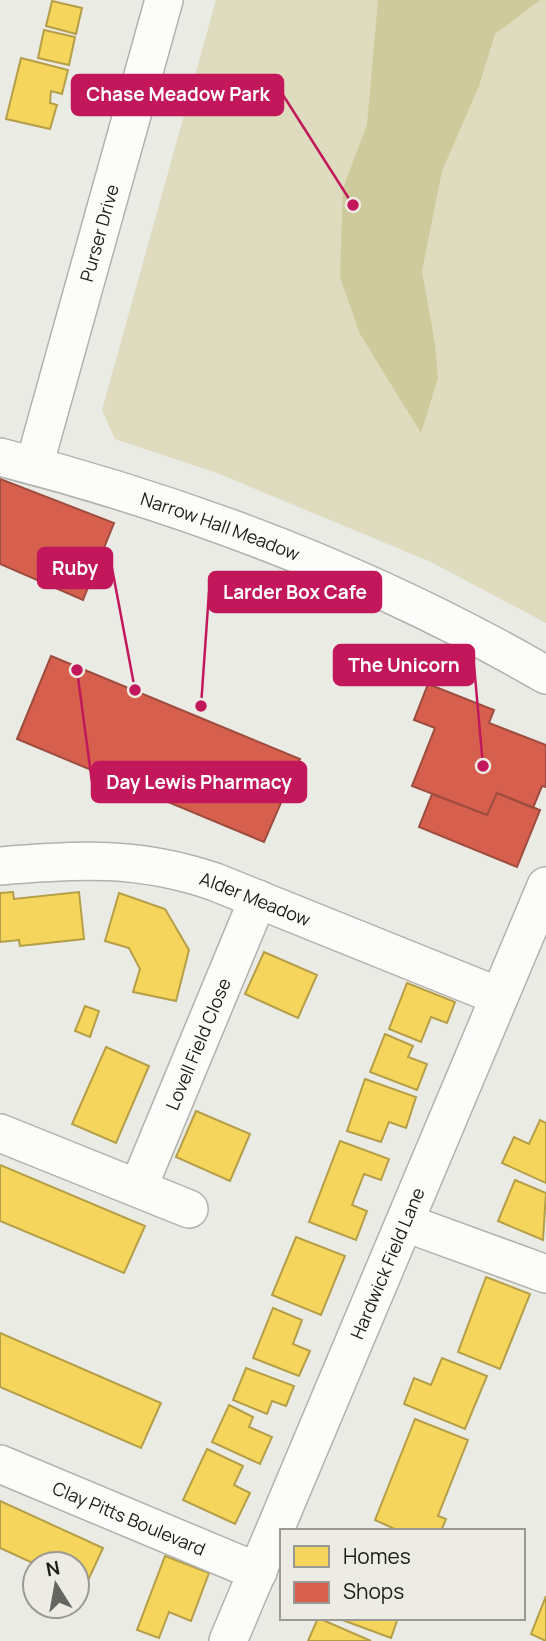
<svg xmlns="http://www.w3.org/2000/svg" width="546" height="1641" font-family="Manrope,sans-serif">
<rect width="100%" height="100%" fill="#ebebe6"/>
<path fill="#dedbbe" d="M 216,0 L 546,0 L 546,623 L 431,562 L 217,473 L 115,439 L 102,410 Z"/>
<path fill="#cfca9b" d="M 378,0 L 540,0 L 495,34 L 479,86 L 442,171 L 422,271 L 435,344 L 438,378 L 421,433 L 360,334 L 340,277 L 343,188 L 367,125 Z"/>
<path fill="#f6d55c" stroke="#b59e48" stroke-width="2" d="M 52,1 L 82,8 L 76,34 L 46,26 Z
M 44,30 L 75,37 L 69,65 L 38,58 Z
M 21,58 L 68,70 L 62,94 L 51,91 L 50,103 L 57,105 L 50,129 L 6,119 Z
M 13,892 L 14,899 L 79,892 L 84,939 L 20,946 L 19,940 L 0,942 L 0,893 Z
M 119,893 L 165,909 L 189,950 L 176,1001 L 133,992 L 140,969 L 129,948 L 105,941 Z
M 264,952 L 317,975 L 298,1018 L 245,994 Z
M 407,983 L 455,1002 L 447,1023 L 431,1017 L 421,1042 L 389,1029 Z
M 85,1006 L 99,1011 L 90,1037 L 75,1031 Z
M 385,1034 L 413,1046 L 408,1057 L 427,1064 L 417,1090 L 370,1072 Z
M 106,1047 L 149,1066 L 116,1143 L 72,1124 Z
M 365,1079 L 416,1097 L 406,1128 L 389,1122 L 381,1142 L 347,1131 Z
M 196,1111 L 250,1134 L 230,1181 L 176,1157 Z
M 540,1120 L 546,1123 L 546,1183 L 502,1163 L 514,1137 L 529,1144 Z
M 340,1141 L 389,1159 L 381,1180 L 364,1174 L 352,1205 L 367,1211 L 356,1240 L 309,1222 Z
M 0,1165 L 145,1226 L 124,1273 L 0,1221 Z
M 515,1180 L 546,1193 L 543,1240 L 498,1221 Z
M 296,1237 L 345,1256 L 321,1315 L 272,1295 Z
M 486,1277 L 530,1294 L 500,1369 L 458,1352 Z
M 273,1308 L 302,1320 L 293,1344 L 310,1351 L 299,1376 L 253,1358 Z
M 0,1333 L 161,1403 L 141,1448 L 0,1387 Z
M 442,1358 L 487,1376 L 465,1429 L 404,1404 L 414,1378 L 431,1385 Z
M 246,1368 L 294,1386 L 286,1406 L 272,1401 L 267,1414 L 233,1400 Z
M 229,1405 L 253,1417 L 249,1427 L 272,1437 L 260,1464 L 212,1442 Z
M 415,1419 L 468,1440 L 438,1516 L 446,1519 L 441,1531 L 399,1531 L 375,1520 Z
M 207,1449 L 243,1466 L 234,1485 L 250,1493 L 235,1524 L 183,1500 Z
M 0,1501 L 103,1548 L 85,1587 L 77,1584 L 77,1564 L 35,1564 L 0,1548 Z
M 165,1556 L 209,1573 L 191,1621 L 169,1612 L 159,1638 L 137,1630 Z
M 546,1596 L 546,1641 L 531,1634 Z
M 318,1618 L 371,1641 L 308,1641 Z
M 337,1618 L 398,1618 L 391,1638 Z"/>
<path fill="#d6604d" stroke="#9e4c3e" stroke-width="2" d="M 0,479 L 114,523 L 83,600 L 0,564 Z
M 51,656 L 300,759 L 264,842 L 17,739 Z
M 428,684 L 494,710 L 489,723 L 546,745 L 546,787 L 542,786 L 533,808 L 497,793 L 487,815 L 412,786 L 435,728 L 414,720 Z
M 497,793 L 540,810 L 517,867 L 419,827 L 432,794 L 487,815 Z"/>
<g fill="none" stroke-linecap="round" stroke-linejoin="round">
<defs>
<g id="minor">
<path id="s1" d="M 0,457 C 191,506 375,576 546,675"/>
<path id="s2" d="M 34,466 L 164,0"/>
<path id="s3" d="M 0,866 C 78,859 140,856 215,882 L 498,996"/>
<path d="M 0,1133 L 189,1209"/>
<path id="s4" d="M 138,1188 L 258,899"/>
<path d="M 406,1223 L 546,1274"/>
<path id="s5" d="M 0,1464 L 258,1572"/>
<path id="s6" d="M 228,1641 L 546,886"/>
</g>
</defs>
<use href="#minor" stroke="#b1b1ae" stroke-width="40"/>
<use href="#minor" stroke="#fcfcfb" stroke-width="37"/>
</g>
<g text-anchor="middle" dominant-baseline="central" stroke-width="7" stroke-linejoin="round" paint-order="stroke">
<g font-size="18" fill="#1d1d1a" stroke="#edece4">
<text stroke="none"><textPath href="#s2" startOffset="242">Purser Drive</textPath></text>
<text stroke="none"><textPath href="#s1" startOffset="231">Narrow Hall Meadow</textPath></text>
<text stroke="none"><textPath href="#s3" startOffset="261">Alder Meadow</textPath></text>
<text stroke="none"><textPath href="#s4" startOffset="156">Lovell Field Close</textPath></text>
<text stroke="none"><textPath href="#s6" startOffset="410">Hardwick Field Lane</textPath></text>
<text stroke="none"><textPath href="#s5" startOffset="140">Clay Pitts Boulevard</textPath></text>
</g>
</g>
<path fill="none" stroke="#c2185b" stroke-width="2.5" d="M353 205L283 95M135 690L112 568M201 706L209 592M483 766L474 665M77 670L92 782"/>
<g fill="#c2185b" stroke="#edece4" stroke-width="2.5">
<circle cx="353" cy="205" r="7"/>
<circle cx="135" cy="690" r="7"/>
<circle cx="201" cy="706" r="7"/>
<circle cx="483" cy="766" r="7"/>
<circle cx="77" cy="670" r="7"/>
</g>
<g fill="#c2185b" stroke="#c2185b" stroke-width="2.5">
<rect x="72" y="75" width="211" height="40" rx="7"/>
<rect x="38" y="548" width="74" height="40" rx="7"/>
<rect x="209" y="572" width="172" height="40" rx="7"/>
<rect x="334" y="645" width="140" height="40" rx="7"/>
<rect x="92" y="762" width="214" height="40" rx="7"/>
</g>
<g font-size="19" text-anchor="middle" font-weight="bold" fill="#fff">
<text x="178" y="101">Chase Meadow Park</text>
<text x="75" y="575">Ruby</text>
<text x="295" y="599">Larder Box Cafe</text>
<text x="404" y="672">The Unicorn</text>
<text x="199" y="789">Day Lewis Pharmacy</text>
</g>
<rect x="280" y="1529" width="245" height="91" fill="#edece4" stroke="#9a9993" stroke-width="2"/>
<rect x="294" y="1546" width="35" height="21" fill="#f6d55c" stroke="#9a9993" stroke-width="2"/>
<text x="343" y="1564" font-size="21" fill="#1d1d1a">Homes</text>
<rect x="294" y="1582" width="35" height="21" fill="#d6604d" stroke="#9a9993" stroke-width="2"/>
<text x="343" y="1599" font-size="21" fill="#1d1d1a">Shops</text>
<g transform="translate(56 1585) rotate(349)"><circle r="33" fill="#edece4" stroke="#9a9993" stroke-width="2"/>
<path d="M0-5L12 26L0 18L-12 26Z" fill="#656561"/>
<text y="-10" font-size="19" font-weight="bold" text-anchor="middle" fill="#1d1d1a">N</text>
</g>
</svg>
